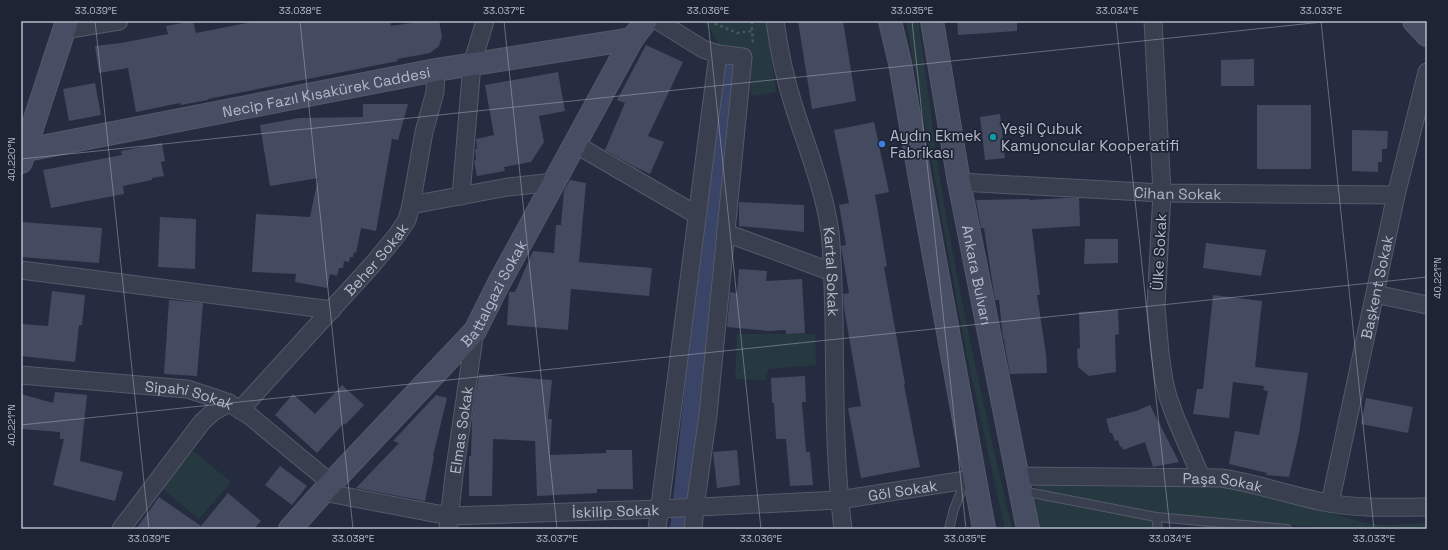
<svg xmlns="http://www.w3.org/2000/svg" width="1448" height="550" font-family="'Space Grotesk',sans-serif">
<rect width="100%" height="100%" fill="#252c3f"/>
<path fill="#273940" d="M 700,21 L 767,21 L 776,92 L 751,96 L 749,54 L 720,49 C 716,38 711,27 700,21 Z
M 906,21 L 918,21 C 925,65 930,109 936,153 C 955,279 983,404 1012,529 L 1005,529 L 967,356 Z
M 737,334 L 815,334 L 816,365 L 768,369 L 765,380 L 735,379 Z
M 192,450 L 231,482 L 199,519 L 162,488 Z
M 1036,485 L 1118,487 L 1212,486 L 1237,489 L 1332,513 L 1365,523 L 1387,525 L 1427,523 L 1427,529 L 1353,529 L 1157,517 L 1156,529 L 1037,529 Z"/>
<path fill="#394466" d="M 722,56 L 738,59 L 687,529 L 670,529 L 687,365 Z"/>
<path fill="#444b61" d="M 193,21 L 196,33 L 257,21 L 390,21 L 391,26 L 424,21 L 439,21 L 442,36 L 439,46 L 430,53 L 397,59 L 398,61 L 208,99 L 208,100 L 181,105 L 180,103 L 136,112 L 128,68 L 99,73 L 95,46 L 121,43 L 168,34 L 166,26 Z
M 798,21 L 843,21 L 856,101 L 812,109 Z
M 957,21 L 1017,21 L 1017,31 L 958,35 Z
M 646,45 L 683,62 L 648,136 L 664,142 L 650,174 L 635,167 L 605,150 L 625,103 L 617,100 Z
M 1254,59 L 1254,86 L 1221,86 L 1221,60 Z
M 558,72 L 565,111 L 539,116 L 544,142 L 531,162 L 504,167 L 505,171 L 477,176 L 474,161 L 476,160 L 475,149 L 477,149 L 476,139 L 494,135 L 485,85 Z
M 95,83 L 101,115 L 69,121 L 63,89 Z
M 363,104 L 408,104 L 398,140 L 392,139 L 376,231 L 361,228 L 356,253 L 354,252 L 353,257 L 350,257 L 349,262 L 344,261 L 343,268 L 339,268 L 337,276 L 330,274 L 327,288 L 295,282 L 296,274 L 252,272 L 256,214 L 310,217 L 318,178 L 270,186 L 260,125 L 299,118 L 363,117 Z
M 1257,105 L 1311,105 L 1311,169 L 1257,169 Z
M 1000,114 L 1005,158 L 985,160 L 980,117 Z
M 874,122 L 889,192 L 875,195 L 887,266 L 884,267 L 905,384 L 904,385 L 920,467 L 861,478 L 848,408 L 861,406 L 844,308 L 843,294 L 849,293 L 841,246 L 846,245 L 839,205 L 849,203 L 834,130 Z
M 1352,130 L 1388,131 L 1387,149 L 1382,149 L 1382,162 L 1378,162 L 1378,172 L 1352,171 Z
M 162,143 L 165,161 L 161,162 L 164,176 L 152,178 L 152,180 L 123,186 L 124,194 L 51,208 L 43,170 L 122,155 L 121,151 Z
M 570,180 L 586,183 L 579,262 L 652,268 L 649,296 L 571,289 L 568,330 L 507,325 L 509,292 L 515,292 L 533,251 L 554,253 L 556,225 L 561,225 L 564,190 Z
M 1066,198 L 1079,198 L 1080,226 L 1032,229 L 1040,295 L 1037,295 L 1046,354 L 1047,373 L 1010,374 L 1005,347 L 1004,339 L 1003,339 L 999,300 L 995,300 L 984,228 L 981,228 L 976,200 L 1029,199 L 1029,200 Z
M 739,202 L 804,205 L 804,232 L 739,226 Z
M 160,217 L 196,219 L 195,269 L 158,267 Z
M 21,222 L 102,228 L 99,263 L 21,257 Z
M 1085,239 L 1118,239 L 1118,263 L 1084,264 Z
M 1206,243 L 1266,250 L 1261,276 L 1203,268 Z
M 739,269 L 767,271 L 766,281 L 802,279 L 805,333 L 786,334 L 786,330 L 768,331 L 727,327 L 730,292 L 737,293 Z
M 52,291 L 85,295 L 82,325 L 79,325 L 75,362 L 21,356 L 21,324 L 48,326 Z
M 1213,295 L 1262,301 L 1255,367 L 1308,373 L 1299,434 L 1289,477 L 1266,475 L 1267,473 L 1229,464 L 1235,431 L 1259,435 L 1268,391 L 1263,390 L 1264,386 L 1233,382 L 1229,418 L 1193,414 L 1197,389 L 1203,389 Z
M 169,300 L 203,303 L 197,376 L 164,374 Z
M 1118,310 L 1119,334 L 1115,335 L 1116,372 L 1089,376 L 1078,367 L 1077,349 L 1080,348 L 1079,312 Z
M 479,374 L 552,380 L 548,419 L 552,419 L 550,455 L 606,453 L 606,450 L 632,450 L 633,489 L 597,489 L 597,493 L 537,496 L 535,441 L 493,439 L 492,496 L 469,496 L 469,456 L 471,456 L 472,418 Z
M 805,376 L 806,402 L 802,402 L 806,452 L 810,452 L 813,485 L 790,486 L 786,439 L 776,439 L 774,403 L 772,403 L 771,378 Z
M 342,385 L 364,405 L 345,425 L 344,423 L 317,453 L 275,415 L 293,394 L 315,414 Z
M 55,392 L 87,395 L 80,461 L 123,472 L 115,501 L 53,485 L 64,439 L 60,439 L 60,432 L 21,429 L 21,394 L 53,403 Z
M 436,395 L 447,398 L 433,456 L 434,457 L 425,501 L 356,488 L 399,443 L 393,441 Z
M 1366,398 L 1413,407 L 1408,433 L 1361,424 Z
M 1150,405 L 1179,462 L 1153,467 L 1145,442 L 1123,450 L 1122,446 L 1120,447 L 1118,440 L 1115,441 L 1112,433 L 1110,433 L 1106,419 L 1136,411 Z
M 737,450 L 740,485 L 717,488 L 713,452 Z
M 280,466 L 307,486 L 292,505 L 265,485 Z
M 228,493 L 261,521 L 254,529 L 136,529 L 159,497 L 201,526 Z"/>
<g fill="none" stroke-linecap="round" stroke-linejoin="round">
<defs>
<path id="lane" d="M 1022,491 L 1156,517 L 1287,529
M 1156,517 L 1158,529
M 949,529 L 954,509 L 965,481"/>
<g id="street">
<path d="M 658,21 L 703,49 L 718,54 L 743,57 L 708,415 L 695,507 L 693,529"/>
<path id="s1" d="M 775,21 C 779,50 785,79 794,107 C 807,148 824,189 830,232 C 833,261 833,291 834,320 C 835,390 834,460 843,529"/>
<path d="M 1153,21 L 1162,193 L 1156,306 L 1160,353 L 1164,381 L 1168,397 L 1176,419 L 1201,477"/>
<path d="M 64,30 L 119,21"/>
<path d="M 575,144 L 697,215"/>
<path id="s2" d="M 959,182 L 1162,193 L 1396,195"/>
<path d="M 461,196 L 472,64 L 485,21"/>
<path d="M 411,205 L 508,187 L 554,182"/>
<path d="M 726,233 L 832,272"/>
<path d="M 21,270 L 332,310"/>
<path d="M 1375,294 L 1427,305"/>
<path id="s3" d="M 21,375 L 187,389 L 212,397 L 229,403 L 250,416 L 331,483"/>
<path id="s4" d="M 240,410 L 373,264 L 397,235 L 407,220 L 411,205 L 424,132 L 435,92 L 436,70"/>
<path id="s5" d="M 1017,476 L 1221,478 C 1258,483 1293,497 1329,503 C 1361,509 1394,507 1427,507"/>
<path id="s6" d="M 323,492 L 449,516 L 660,509 L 839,500 L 966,480"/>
<path id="s7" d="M 1330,503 L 1396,195 L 1427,72"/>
<path d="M 121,529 L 202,422 L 213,412 L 229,403"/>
<path id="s8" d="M 448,529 L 454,475 L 475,331"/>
<path d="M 657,529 L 718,54"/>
</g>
<g id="secondary">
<path d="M 890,21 L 900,63 L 921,184 L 984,529"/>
<path id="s9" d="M 932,21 L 959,182 L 1028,529"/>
<path d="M 1414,21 L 1427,35"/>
<path id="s10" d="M 21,151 L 436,70 L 632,39"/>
<path d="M 21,162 L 67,21"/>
<path id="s11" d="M 290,529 L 323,492 L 475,331 L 499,283 L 632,39 L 646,21"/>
</g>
</defs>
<use href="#lane" stroke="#545a6a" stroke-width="10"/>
<use href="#street" stroke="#545a6a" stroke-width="19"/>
<use href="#secondary" stroke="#545a6a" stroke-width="24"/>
<path stroke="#45565d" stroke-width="2.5" stroke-dasharray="3 3" stroke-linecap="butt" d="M 709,21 L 737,33 L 752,31 L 753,44
M 752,21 L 752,31"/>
<use href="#lane" stroke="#393f4f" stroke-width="8"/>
<use href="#street" stroke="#393f4f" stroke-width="17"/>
<use href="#secondary" stroke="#474d62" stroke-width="22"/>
</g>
<path fill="none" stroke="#b5baca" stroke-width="1" stroke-opacity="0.45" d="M 95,21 L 149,529M 300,21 L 353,529M 504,21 L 557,529M 708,21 L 761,529M 912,21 L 966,529M 1116,21 L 1170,529M 1321,21 L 1374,529M 21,159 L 1332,21M 21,425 L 1427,277"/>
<circle fill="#0f9aa8" stroke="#1e2434" stroke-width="1.5" cx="993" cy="137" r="4"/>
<circle fill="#3f7fe0" stroke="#1e2434" stroke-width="1.5" cx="882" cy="144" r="4"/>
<g text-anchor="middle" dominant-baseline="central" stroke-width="3.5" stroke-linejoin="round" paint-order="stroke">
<g font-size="15" fill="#b5baca" stroke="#1e2434">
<text stroke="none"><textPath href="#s10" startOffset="311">Necip Fazıl Kısakürek Caddesi</textPath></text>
<text stroke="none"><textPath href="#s2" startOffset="219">Cihan Sokak</textPath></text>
<text transform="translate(1159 252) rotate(-87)">Ülke Sokak</text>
<text stroke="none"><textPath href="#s4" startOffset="203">Beher Sokak</textPath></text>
<text stroke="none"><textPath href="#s1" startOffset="258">Kartal Sokak</textPath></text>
<text stroke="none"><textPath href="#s9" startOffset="258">Ankara Bulvarı</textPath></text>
<text stroke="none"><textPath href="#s7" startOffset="221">Başkent Sokak</textPath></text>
<text stroke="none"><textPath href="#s11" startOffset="313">Battalgazi Sokak</textPath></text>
<text stroke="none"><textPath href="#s3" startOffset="170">Sipahi Sokak</textPath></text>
<text stroke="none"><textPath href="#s8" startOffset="100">Elmas Sokak</textPath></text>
<text stroke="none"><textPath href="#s5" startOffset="206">Paşa Sokak</textPath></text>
<text stroke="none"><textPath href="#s6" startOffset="583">Göl Sokak</textPath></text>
<text stroke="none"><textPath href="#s6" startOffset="295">İskilip Sokak</textPath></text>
</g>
<g font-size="15" fill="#b5baca" stroke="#1e2434" text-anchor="start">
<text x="1001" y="128">Yeşil Çubuk<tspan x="1001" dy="17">Kamyoncular Kooperatifi</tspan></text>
<text x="890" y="135">Aydın Ekmek<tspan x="890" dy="17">Fabrikası</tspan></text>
</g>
</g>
<rect width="1448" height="550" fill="none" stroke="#1e2434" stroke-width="44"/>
<rect x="22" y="22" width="1404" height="506" fill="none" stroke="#b5baca" stroke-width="1.5"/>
<g font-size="10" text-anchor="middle" fill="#b5baca">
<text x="96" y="14">33.039°E</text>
<text x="300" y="14">33.038°E</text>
<text x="504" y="14">33.037°E</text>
<text x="708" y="14">33.036°E</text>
<text x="912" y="14">33.035°E</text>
<text x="1117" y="14">33.034°E</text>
<text x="1321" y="14">33.033°E</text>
<text transform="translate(11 159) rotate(-90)" y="4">40.220°N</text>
<text transform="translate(1437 278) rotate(-90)" y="4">40.221°N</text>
<text transform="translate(11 425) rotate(-90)" y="4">40.221°N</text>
<text x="149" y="542">33.039°E</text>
<text x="353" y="542">33.038°E</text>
<text x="557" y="542">33.037°E</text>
<text x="761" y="542">33.036°E</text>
<text x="965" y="542">33.035°E</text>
<text x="1170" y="542">33.034°E</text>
<text x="1374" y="542">33.033°E</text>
</g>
</svg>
